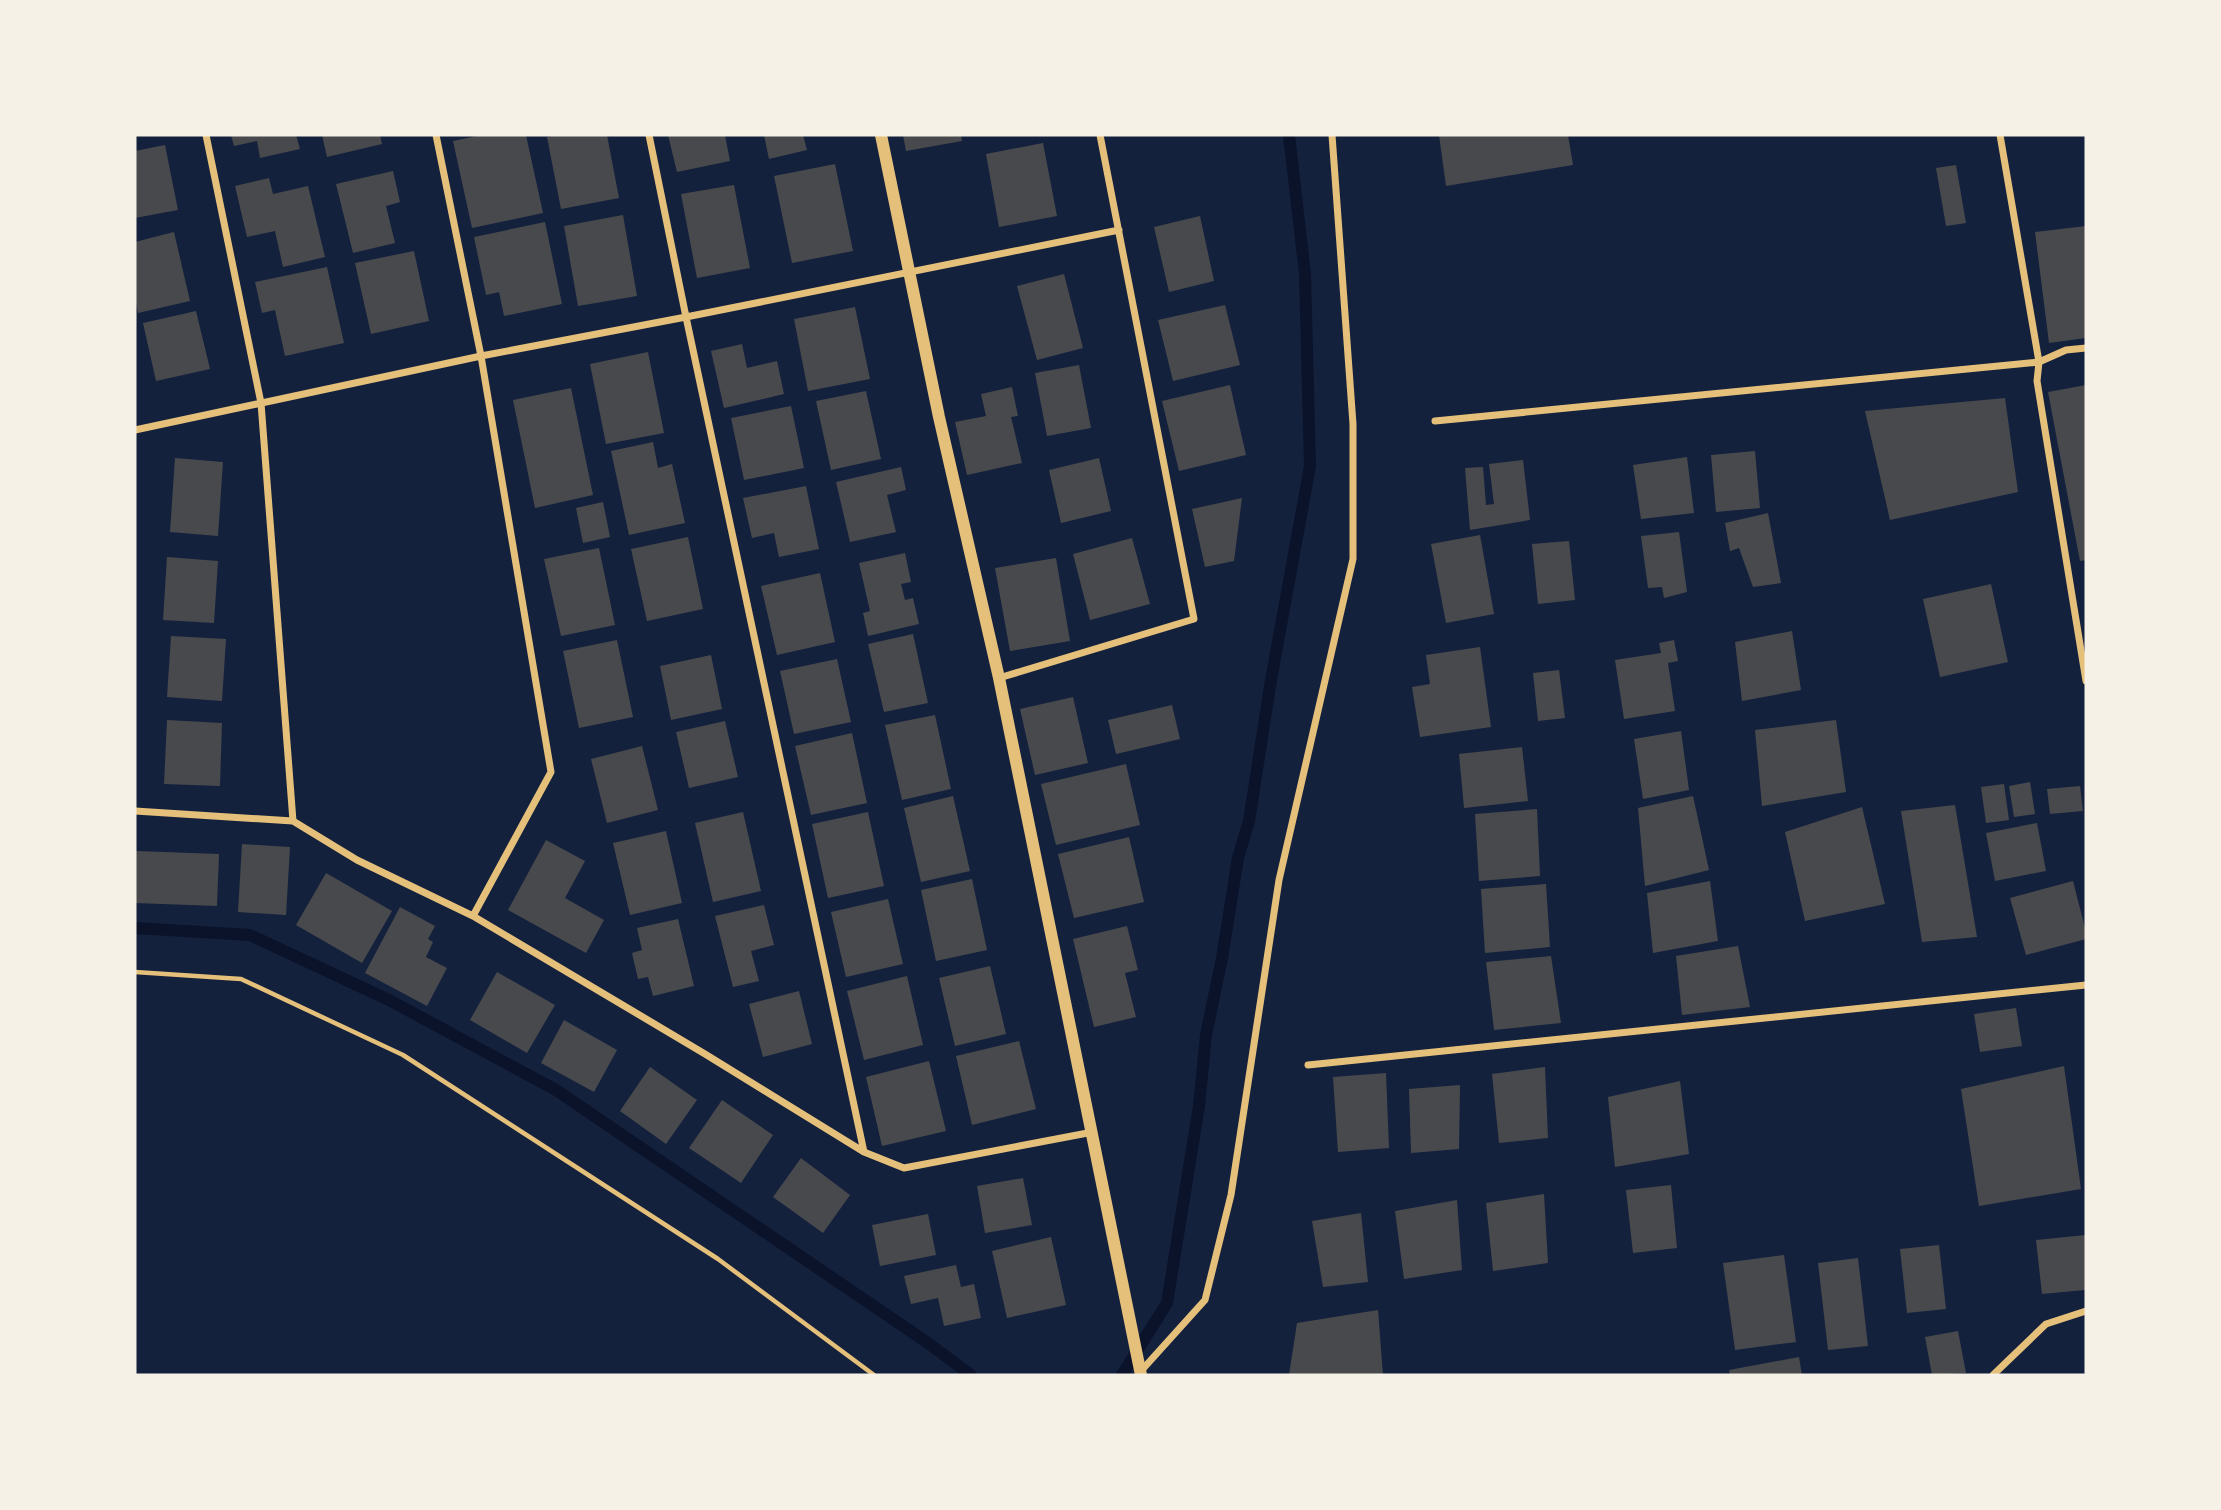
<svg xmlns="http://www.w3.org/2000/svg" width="2221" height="1510" font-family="Signika,sans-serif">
<rect width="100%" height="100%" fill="#14213d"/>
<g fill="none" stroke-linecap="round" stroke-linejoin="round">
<path stroke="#0b132b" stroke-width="12" d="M 135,928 L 250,935 L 389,1000 L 556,1090 L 928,1343 L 971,1375
M 1122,1375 L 1167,1303 L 1199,1106 L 1206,1035 L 1222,958 L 1238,858 L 1249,821 L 1271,680 L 1310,466 L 1305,274 L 1289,135"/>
</g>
<path fill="#48494c" d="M 231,135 L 296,135 L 300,149 L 260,158 L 257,141 L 234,146 Z
M 322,135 L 380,135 L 382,144 L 327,157 Z
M 482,135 L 526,135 L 543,213 L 472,228 L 453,141 Z
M 557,135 L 607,135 L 619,198 L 561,209 L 547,137 Z
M 668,135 L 725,135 L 730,161 L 677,172 Z
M 764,135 L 803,135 L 807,150 L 769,159 Z
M 903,135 L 961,135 L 962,141 L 906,151 Z
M 1439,135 L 1568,135 L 1573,165 L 1446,186 Z
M 1043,143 L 1057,216 L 999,227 L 986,154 Z
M 165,145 L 178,210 L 135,218 L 135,151 Z
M 835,164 L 853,251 L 792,263 L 774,176 Z
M 1956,165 L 1966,223 L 1946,226 L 1936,168 Z
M 393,171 L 400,202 L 386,206 L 395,243 L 353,253 L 336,184 Z
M 269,178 L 273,194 L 308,186 L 325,257 L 283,267 L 275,231 L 247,237 L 235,186 Z
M 734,185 L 750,268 L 697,278 L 681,194 Z
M 623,215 L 637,296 L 578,306 L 564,226 Z
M 1200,216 L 1214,281 L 1169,292 L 1154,227 Z
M 545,222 L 562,304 L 504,316 L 499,292 L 486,295 L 474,237 Z
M 2086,226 L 2086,338 L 2049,343 L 2035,232 Z
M 174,232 L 190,301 L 138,313 L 135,297 L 135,242 Z
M 414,251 L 429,321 L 371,334 L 355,263 Z
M 327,267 L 344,343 L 285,356 L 275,310 L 262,313 L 255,282 Z
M 1064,274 L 1083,348 L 1037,360 L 1017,286 Z
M 1225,305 L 1240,365 L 1173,381 L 1158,320 Z
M 855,307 L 870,379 L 808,391 L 794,319 Z
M 196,311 L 210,369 L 156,381 L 143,323 Z
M 742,344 L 747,368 L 777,361 L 784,394 L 724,408 L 711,351 Z
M 648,352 L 664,433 L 606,444 L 590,364 Z
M 1079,365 L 1091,428 L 1047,436 L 1035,373 Z
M 1230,385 L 1246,455 L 1179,471 L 1162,401 Z
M 2086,385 L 2086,560 L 2080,561 L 2048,392 Z
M 1012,387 L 1018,416 L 1011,417 L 1022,463 L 967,475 L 955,422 L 986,416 L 981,394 Z
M 571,388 L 593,495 L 535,508 L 513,400 Z
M 866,391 L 881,459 L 831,470 L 816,401 Z
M 2005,398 L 2018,492 L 1890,520 L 1865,411 Z
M 791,406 L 804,468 L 744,480 L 731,418 Z
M 653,442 L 658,468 L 672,464 L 685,523 L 629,535 L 611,451 Z
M 1755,451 L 1760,508 L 1716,512 L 1711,455 Z
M 1687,457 L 1694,513 L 1641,519 L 1633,465 Z
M 175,458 L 223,462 L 218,536 L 170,532 Z
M 1099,458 L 1111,511 L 1061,523 L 1049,470 Z
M 1523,460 L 1530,520 L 1470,530 L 1465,468 L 1483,467 L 1486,505 L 1494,504 L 1489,464 Z
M 901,467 L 906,490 L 887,495 L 896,532 L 850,542 L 836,482 Z
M 806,486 L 819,549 L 779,557 L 774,533 L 752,538 L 743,498 Z
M 1242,498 L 1234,561 L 1205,567 L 1192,509 Z
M 603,502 L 610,537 L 583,543 L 576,508 Z
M 1768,513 L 1781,583 L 1753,587 L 1739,548 L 1730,551 L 1725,523 Z
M 1679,532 L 1687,592 L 1664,598 L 1662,587 L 1648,588 L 1641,536 Z
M 1480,535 L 1494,614 L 1446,623 L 1431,544 Z
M 688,537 L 703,609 L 647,621 L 631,549 Z
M 1132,538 L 1150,604 L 1090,620 L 1073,554 Z
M 1569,541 L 1575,600 L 1538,604 L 1532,544 Z
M 599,548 L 615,625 L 561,636 L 544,559 Z
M 905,553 L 911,582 L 901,584 L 905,600 L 913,598 L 919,624 L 868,636 L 863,613 L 870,611 L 859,563 Z
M 167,557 L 218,561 L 214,623 L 163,620 Z
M 1056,558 L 1070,641 L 1010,651 L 995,568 Z
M 820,573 L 835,642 L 777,655 L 761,586 Z
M 1991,584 L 2008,662 L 1940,677 L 1923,599 Z
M 1792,631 L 1801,690 L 1742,701 L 1735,642 Z
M 913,634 L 928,703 L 884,712 L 868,644 Z
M 171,636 L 226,639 L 222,701 L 167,697 Z
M 617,640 L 633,717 L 579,728 L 563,651 Z
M 1674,640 L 1678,661 L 1668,663 L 1675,711 L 1624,719 L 1615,660 L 1661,653 L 1659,643 Z
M 1480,647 L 1491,727 L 1420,737 L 1412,687 L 1430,684 L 1426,655 Z
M 711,655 L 722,709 L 671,720 L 660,666 Z
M 837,659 L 851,722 L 794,734 L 780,671 Z
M 1559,670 L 1565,718 L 1538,721 L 1533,673 Z
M 1073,697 L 1088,763 L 1035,775 L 1020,709 Z
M 1172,705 L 1180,739 L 1116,754 L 1108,720 Z
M 935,715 L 951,789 L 902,800 L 885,725 Z
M 167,720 L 222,723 L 220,786 L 164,784 Z
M 1836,720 L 1846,792 L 1762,806 L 1755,730 Z
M 725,721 L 738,777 L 689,788 L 676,732 Z
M 1681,731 L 1689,790 L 1643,799 L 1634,739 Z
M 852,733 L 867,803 L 811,815 L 795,746 Z
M 642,746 L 658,810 L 607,823 L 591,759 Z
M 1522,747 L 1528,801 L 1464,808 L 1459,754 Z
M 1126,764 L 1140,825 L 1056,845 L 1041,784 Z
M 2030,782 L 2035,814 L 2014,817 L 2009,786 Z
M 2004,784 L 2009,820 L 1986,823 L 1981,787 Z
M 2080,786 L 2083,811 L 2050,814 L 2047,789 Z
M 953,796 L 970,871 L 921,882 L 904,808 Z
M 1693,796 L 1709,870 L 1645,886 L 1638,808 Z
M 1955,805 L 1977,937 L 1922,942 L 1901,811 Z
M 1862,807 L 1885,904 L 1805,921 L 1785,832 Z
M 1537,809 L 1540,876 L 1479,881 L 1475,814 Z
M 743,812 L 761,891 L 713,902 L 695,823 Z
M 868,812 L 884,886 L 828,898 L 812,824 Z
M 2037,823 L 2046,871 L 1995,881 L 1986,833 Z
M 666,831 L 682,903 L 630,915 L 613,843 Z
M 1129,837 L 1144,902 L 1074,918 L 1058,854 Z
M 546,840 L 585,861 L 565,898 L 604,920 L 586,953 L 508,910 Z
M 242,844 L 290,847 L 286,915 L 238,912 Z
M 136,851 L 219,854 L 217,906 L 135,903 Z
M 326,873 L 392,911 L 362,963 L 296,925 Z
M 972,879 L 987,950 L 936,961 L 921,890 Z
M 1710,881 L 1718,941 L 1653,953 L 1647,893 Z
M 2073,881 L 2086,932 L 2086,939 L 2026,955 L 2010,898 Z
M 1546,884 L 1550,947 L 1485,953 L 1481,889 Z
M 888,899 L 903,964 L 846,977 L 831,912 Z
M 764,905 L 774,945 L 751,951 L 759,981 L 733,987 L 715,916 Z
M 400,907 L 435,926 L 428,939 L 433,942 L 426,957 L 447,968 L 427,1006 L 365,973 Z
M 678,919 L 694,986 L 653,996 L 648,977 L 638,979 L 632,953 L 642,950 L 637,928 Z
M 1127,926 L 1138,970 L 1125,973 L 1136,1017 L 1094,1027 L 1073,939 Z
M 1738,946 L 1750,1007 L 1682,1015 L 1676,956 Z
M 1551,956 L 1561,1023 L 1494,1030 L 1486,962 Z
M 990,966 L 1006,1034 L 955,1046 L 939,978 Z
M 497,972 L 555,1005 L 527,1053 L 470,1020 Z
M 907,976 L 923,1045 L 864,1060 L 847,991 Z
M 799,991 L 812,1044 L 763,1057 L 749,1004 Z
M 2016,1008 L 2022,1046 L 1980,1052 L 1974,1014 Z
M 564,1020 L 617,1050 L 594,1092 L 541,1063 Z
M 1019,1041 L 1036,1109 L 972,1125 L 956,1056 Z
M 929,1061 L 946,1131 L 882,1146 L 866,1077 Z
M 2064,1066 L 2081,1189 L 1979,1206 L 1961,1089 Z
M 650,1067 L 697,1100 L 666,1144 L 620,1111 Z
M 1545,1067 L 1548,1138 L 1499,1143 L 1492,1074 Z
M 1386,1073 L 1389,1148 L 1338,1152 L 1333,1077 Z
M 1680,1081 L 1689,1154 L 1615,1167 L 1608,1097 Z
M 1460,1085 L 1459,1149 L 1411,1153 L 1409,1089 Z
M 722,1100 L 773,1135 L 741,1183 L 689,1148 Z
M 801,1158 L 850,1195 L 823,1233 L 773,1197 Z
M 1023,1178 L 1032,1225 L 985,1233 L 977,1186 Z
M 1671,1185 L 1677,1248 L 1633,1253 L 1626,1190 Z
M 1544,1194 L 1548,1263 L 1493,1271 L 1486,1203 Z
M 1457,1200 L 1462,1270 L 1404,1279 L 1395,1211 Z
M 1361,1213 L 1368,1282 L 1323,1287 L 1312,1221 Z
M 928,1214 L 936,1255 L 880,1266 L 872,1225 Z
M 2086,1235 L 2085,1290 L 2042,1294 L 2036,1240 Z
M 1051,1237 L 1066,1305 L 1007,1318 L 992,1251 Z
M 1939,1245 L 1946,1309 L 1907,1313 L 1900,1249 Z
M 1784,1255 L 1796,1342 L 1735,1350 L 1723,1263 Z
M 1858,1258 L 1868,1346 L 1828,1350 L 1818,1263 Z
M 956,1265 L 961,1287 L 974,1284 L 981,1318 L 944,1326 L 938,1298 L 911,1304 L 904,1276 Z
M 1378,1310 L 1383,1375 L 1289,1375 L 1297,1323 Z
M 1958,1331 L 1966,1373 L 1932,1375 L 1925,1337 Z
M 1799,1357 L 1802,1375 L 1730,1375 L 1729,1370 Z"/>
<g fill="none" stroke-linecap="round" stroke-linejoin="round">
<path stroke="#e5c07b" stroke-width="4.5" d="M 135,972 L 241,979 L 403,1055 L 718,1259 L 874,1375"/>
<path stroke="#e5c07b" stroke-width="7" d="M 206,135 L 261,403 L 293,821
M 436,135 L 481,356 L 551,772 L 473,916
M 649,135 L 686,317 L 864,1152
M 2000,135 L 2039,362 L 2037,381 L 2086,681
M 1435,421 L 2039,362 L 2066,350 L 2086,348
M 135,430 L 481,356 L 686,317 L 1119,230
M 999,678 L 1194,619 L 1100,135
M 135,811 L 293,821 L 357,860 L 473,916 L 705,1054 L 864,1152 L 904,1168 L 1093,1132
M 1308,1065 L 2086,985
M 1141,1371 L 1205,1300 L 1231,1195 L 1279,880 L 1353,559 L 1353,424 L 1332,135
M 1993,1375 L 2046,1324 L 2086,1311"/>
<path stroke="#e5c07b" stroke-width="12" d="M 881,135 L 939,417 L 999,678 L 1141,1375"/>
</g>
<rect width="2221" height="1510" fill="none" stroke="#f6f1e7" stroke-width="273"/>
</svg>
